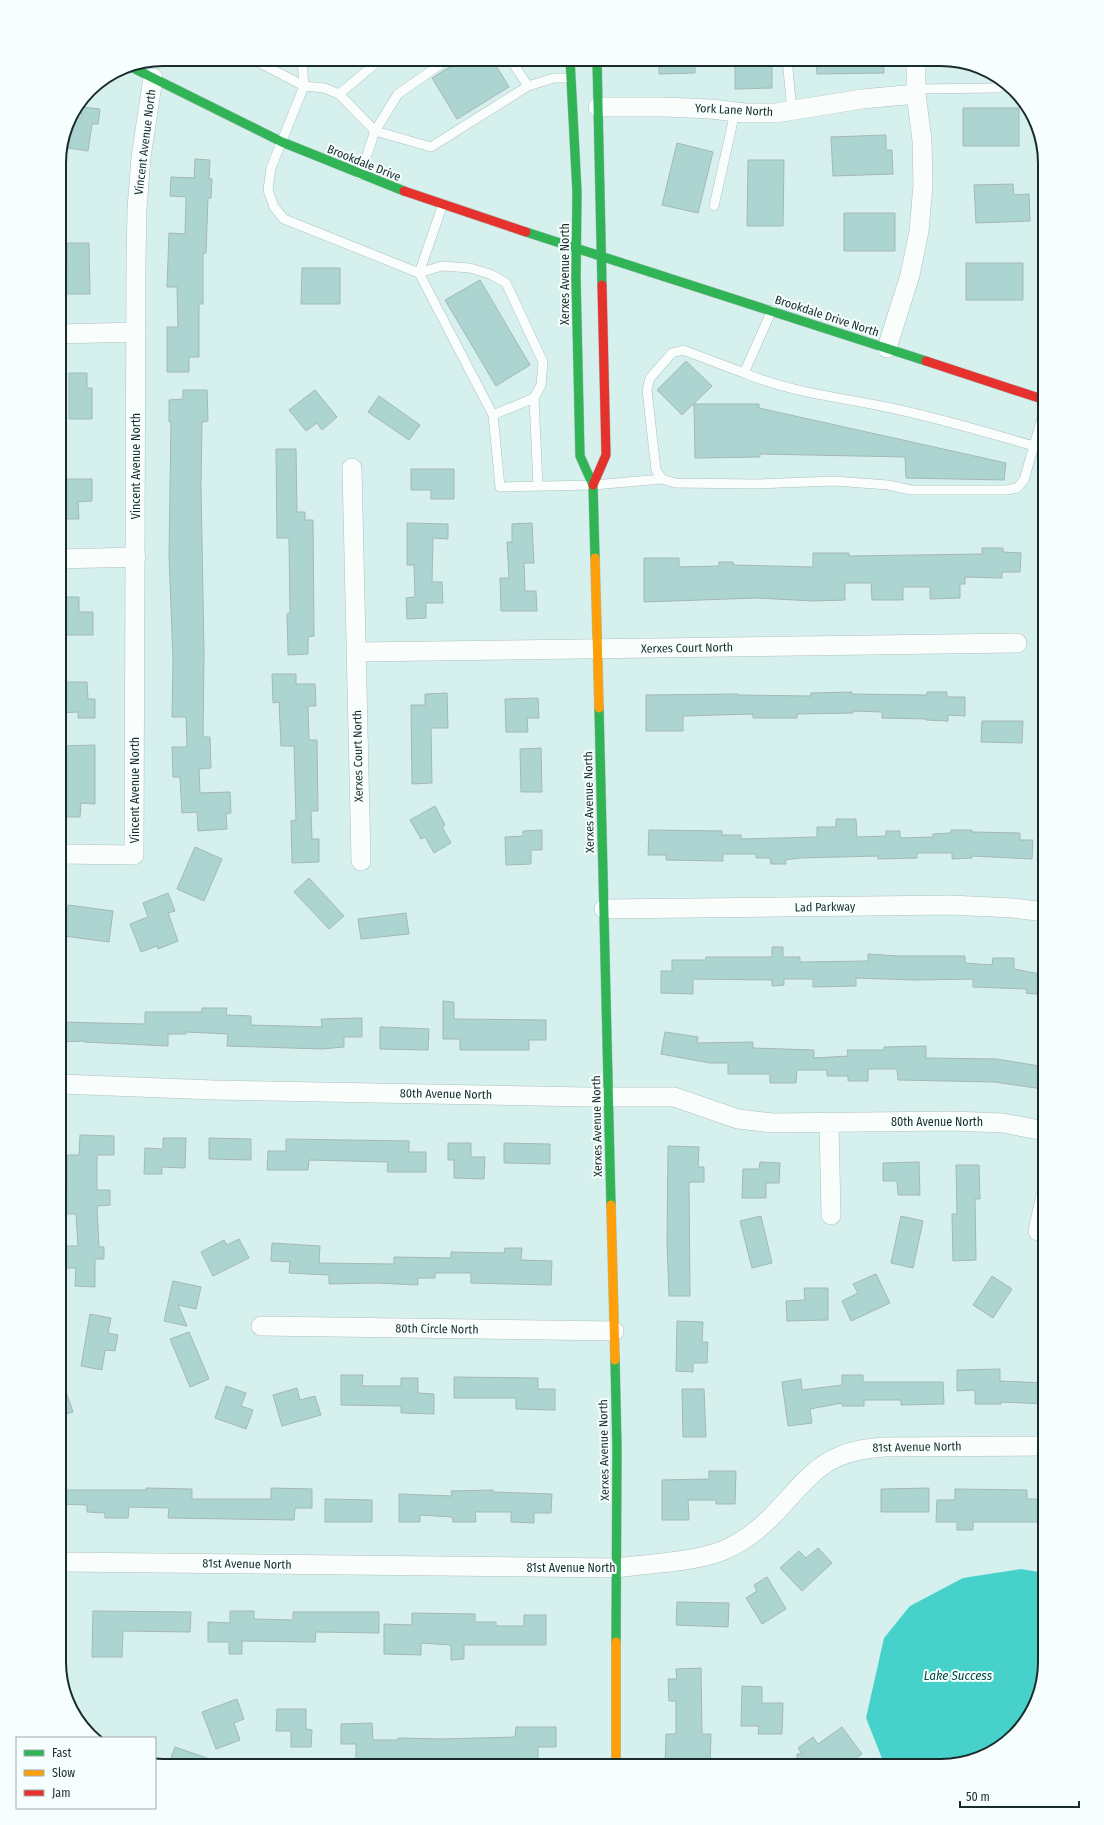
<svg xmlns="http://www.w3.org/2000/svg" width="1104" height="1825" font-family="'Fira Sans Condensed',sans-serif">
<rect width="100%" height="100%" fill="#d6f0ee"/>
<path fill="#46d1ca" d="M 1021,1569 L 1045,1573 L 1045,1662 L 1028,1719 L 987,1755 L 941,1766 L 885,1766 L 866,1718 L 884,1638 L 910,1606 L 963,1578 Z"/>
<path fill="#acd5d2" stroke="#a4b8b6" d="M 462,59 L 492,59 L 509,87 L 457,119 L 432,78 Z
M 659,59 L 695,59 L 695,73 L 659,74 Z
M 735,59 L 772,59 L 772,88 L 735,89 Z
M 816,59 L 883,59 L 884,73 L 817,74 Z
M 82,107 L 100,109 L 98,124 L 92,124 L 88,151 L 68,148 L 72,117 L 81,118 Z
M 963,108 L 1019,108 L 1019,146 L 963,146 Z
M 886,135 L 886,150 L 892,150 L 893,174 L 833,176 L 831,137 Z
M 677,143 L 713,152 L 698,213 L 662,205 Z
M 195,159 L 210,160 L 209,179 L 212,179 L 211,198 L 208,198 L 206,253 L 203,253 L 203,304 L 199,304 L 199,357 L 189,357 L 189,372 L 167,372 L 167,327 L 178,327 L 177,287 L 167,287 L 169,233 L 185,234 L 186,197 L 170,196 L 171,177 L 194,178 Z
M 748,160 L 784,160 L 783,226 L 747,226 Z
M 1013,184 L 1014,195 L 1029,194 L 1030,221 L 976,223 L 974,185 Z
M 844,213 L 895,213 L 895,251 L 844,251 Z
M 67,243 L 89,243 L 90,294 L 63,294 L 63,269 L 67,269 Z
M 966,263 L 1023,263 L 1023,300 L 966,300 Z
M 302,268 L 340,268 L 340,304 L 301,304 Z
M 480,280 L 530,365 L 496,386 L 445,300 Z
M 686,361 L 712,386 L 682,415 L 657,390 Z
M 69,373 L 87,373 L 87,388 L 92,388 L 92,419 L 69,419 Z
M 183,390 L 207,390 L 208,421 L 202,422 L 201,485 L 204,653 L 203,737 L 210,737 L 211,768 L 199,769 L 200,793 L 230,792 L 231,813 L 226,814 L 227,829 L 198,831 L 197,812 L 182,813 L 180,777 L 173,777 L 172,747 L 187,747 L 186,717 L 172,717 L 173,659 L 169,556 L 171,422 L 169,422 L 169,400 L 183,399 Z
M 315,390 L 337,417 L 322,430 L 317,423 L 306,431 L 289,410 Z
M 379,396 L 420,425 L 409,440 L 368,412 Z
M 694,404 L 759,404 L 759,408 L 1006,463 L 1004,480 L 906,478 L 905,457 L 760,454 L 760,457 L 695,458 Z
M 276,449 L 296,449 L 297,512 L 305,512 L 305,520 L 313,520 L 314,636 L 308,637 L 308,654 L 288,655 L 287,614 L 290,613 L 289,538 L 277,538 Z
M 411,469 L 454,469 L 454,499 L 431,499 L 431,490 L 411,490 Z
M 59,479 L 92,479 L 92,501 L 78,502 L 79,519 L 60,519 Z
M 407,523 L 448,524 L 448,539 L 433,538 L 432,582 L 442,582 L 443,603 L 426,603 L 426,618 L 407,619 L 406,598 L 415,597 L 414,565 L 407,565 Z
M 532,523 L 534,563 L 524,563 L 525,591 L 536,591 L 537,611 L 501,611 L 500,578 L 509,578 L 507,542 L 512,542 L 512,524 Z
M 982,548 L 1003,548 L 1003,552 L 1021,553 L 1020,572 L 1002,572 L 1002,578 L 965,577 L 965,584 L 960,584 L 960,598 L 930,599 L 930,587 L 903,587 L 903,600 L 872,600 L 871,583 L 845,583 L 845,600 L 814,601 L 756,598 L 644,602 L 644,558 L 679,558 L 679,567 L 719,566 L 719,562 L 733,562 L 734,565 L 813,567 L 813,553 L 849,553 L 849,556 L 982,554 Z
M 60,597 L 79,597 L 79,612 L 93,612 L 93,635 L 61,635 Z
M 272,674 L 296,674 L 296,684 L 315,684 L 316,706 L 308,706 L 309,740 L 317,740 L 318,811 L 311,811 L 312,839 L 319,839 L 319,862 L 292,863 L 291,821 L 296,820 L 294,746 L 281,746 L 279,702 L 273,703 Z
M 59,682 L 87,682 L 88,699 L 95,699 L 95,718 L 78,718 L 78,712 L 59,713 Z
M 852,692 L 852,694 L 927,695 L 927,692 L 947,692 L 947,697 L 965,697 L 965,716 L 948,715 L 948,721 L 926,720 L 926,719 L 882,718 L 882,712 L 852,711 L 853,713 L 797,714 L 797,718 L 753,718 L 753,714 L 683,716 L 683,731 L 646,731 L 646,695 L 738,694 L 738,695 L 811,696 L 811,693 Z
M 447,693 L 448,728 L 431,728 L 432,783 L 412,784 L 411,705 L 425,705 L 425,694 Z
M 538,698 L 539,718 L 527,718 L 528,732 L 506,732 L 505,699 Z
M 982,721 L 1023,721 L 1022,743 L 981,742 Z
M 95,745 L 95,804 L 81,803 L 80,817 L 59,817 L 59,780 L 63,780 L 62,746 Z
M 541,748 L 542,792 L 521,792 L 520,749 Z
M 435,806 L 445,825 L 442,827 L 451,843 L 434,853 L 425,837 L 421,839 L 410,820 Z
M 836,819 L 856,819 L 857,837 L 886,836 L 886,831 L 900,831 L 900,838 L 933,837 L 933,834 L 951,833 L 951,830 L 972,830 L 972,832 L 1020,833 L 1020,840 L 1033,840 L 1032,859 L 972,856 L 972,858 L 952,859 L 952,853 L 917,853 L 917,858 L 878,859 L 878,856 L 800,858 L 785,860 L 786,864 L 771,864 L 770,858 L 756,858 L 756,854 L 723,854 L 723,861 L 666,860 L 666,855 L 648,855 L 649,830 L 722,831 L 722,835 L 741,835 L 741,839 L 817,837 L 817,827 L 836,827 Z
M 542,830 L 542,850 L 531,850 L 531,864 L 506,865 L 505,837 L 523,836 L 523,831 Z
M 195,847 L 222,859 L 204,901 L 177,889 Z
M 309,878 L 344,916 L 329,929 L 294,892 Z
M 168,893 L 175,911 L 168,913 L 178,941 L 158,949 L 157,946 L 141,952 L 130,924 L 148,917 L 143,903 Z
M 68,905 L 113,911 L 109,942 L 64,936 Z
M 406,913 L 409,934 L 361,939 L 358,919 Z
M 772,947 L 783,947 L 783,957 L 800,957 L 800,962 L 868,961 L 868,954 L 898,956 L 965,956 L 965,963 L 992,965 L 993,958 L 1014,958 L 1014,969 L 1045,975 L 1045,995 L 1026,993 L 1027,989 L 973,987 L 973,979 L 914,980 L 856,978 L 856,986 L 813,987 L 813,979 L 784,979 L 784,985 L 772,986 L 772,980 L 693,979 L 693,994 L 661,993 L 661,971 L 672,971 L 672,960 L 706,960 L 706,957 L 772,957 Z
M 443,1001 L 454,1002 L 454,1019 L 546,1020 L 546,1040 L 529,1040 L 529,1050 L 460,1050 L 460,1039 L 443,1039 Z
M 202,1008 L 227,1008 L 226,1015 L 251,1016 L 251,1025 L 322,1027 L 321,1019 L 362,1018 L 362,1037 L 344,1037 L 344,1047 L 322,1049 L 227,1046 L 228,1034 L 186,1032 L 186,1034 L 168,1034 L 168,1046 L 84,1042 L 84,1041 L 59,1042 L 59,1022 L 145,1024 L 145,1012 L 202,1012 Z
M 380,1027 L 429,1029 L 428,1050 L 380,1049 Z
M 665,1032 L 698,1037 L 697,1043 L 753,1042 L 753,1048 L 814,1050 L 814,1058 L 848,1056 L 847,1050 L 884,1050 L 884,1047 L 926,1046 L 926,1058 L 997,1059 L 1045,1067 L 1045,1077 L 1043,1089 L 994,1082 L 898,1080 L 897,1069 L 868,1069 L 868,1081 L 848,1081 L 848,1076 L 827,1076 L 827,1070 L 797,1070 L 796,1083 L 770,1083 L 770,1074 L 728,1074 L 728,1063 L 710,1063 L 661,1054 Z
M 80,1135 L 114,1136 L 114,1155 L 97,1155 L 97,1190 L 110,1190 L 110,1205 L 97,1206 L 99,1247 L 104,1247 L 104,1259 L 95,1259 L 95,1287 L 75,1286 L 76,1268 L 64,1268 L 65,1246 L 78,1246 L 76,1214 L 65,1214 L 65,1191 L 67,1191 L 67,1155 L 79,1155 Z
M 163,1138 L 186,1138 L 185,1168 L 162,1167 L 162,1174 L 144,1174 L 145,1148 L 163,1149 Z
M 209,1138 L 251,1139 L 251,1160 L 209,1159 Z
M 286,1139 L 409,1141 L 409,1152 L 426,1152 L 426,1172 L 387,1172 L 388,1162 L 309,1160 L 308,1170 L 267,1170 L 268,1151 L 286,1151 Z
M 448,1143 L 471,1143 L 471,1157 L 485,1157 L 484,1179 L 454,1178 L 454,1160 L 448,1160 Z
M 504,1143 L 550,1144 L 550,1164 L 504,1163 Z
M 668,1146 L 699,1147 L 698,1167 L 704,1167 L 704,1182 L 689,1182 L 690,1296 L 669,1296 L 667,1243 Z
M 760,1162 L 780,1163 L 779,1183 L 766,1183 L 766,1198 L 742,1198 L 743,1169 L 759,1169 Z
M 919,1162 L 920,1195 L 898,1195 L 897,1181 L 883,1181 L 883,1163 Z
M 956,1165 L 979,1165 L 980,1199 L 975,1199 L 976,1260 L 953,1261 L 952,1214 L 957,1214 Z
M 761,1216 L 772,1263 L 752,1268 L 740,1221 Z
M 901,1216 L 923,1221 L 913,1268 L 891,1263 Z
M 239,1239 L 249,1258 L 213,1276 L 201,1252 L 224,1240 L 227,1245 Z
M 272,1243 L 320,1246 L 319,1263 L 394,1264 L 394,1257 L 451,1258 L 451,1252 L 504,1253 L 505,1248 L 522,1248 L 521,1260 L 552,1261 L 551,1285 L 471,1283 L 471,1273 L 435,1273 L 435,1278 L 418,1278 L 418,1285 L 376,1283 L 329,1284 L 329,1275 L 289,1273 L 290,1262 L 271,1261 Z
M 876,1274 L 890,1303 L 851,1321 L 842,1301 L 858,1293 L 853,1284 Z
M 992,1276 L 1012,1289 L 993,1318 L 973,1305 Z
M 173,1281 L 201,1287 L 196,1309 L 178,1305 L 187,1326 L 164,1321 Z
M 804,1288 L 828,1288 L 828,1320 L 787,1321 L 786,1301 L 805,1300 Z
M 90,1314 L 111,1318 L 108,1333 L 118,1335 L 115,1351 L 105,1350 L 102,1370 L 81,1366 Z
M 677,1321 L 703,1322 L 702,1342 L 708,1342 L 707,1363 L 693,1363 L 693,1372 L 676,1371 Z
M 189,1332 L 209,1379 L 190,1387 L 170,1339 Z
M 1000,1369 L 1000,1381 L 1045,1383 L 1045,1404 L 1001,1402 L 1001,1404 L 975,1404 L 975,1390 L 957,1391 L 957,1370 Z
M 341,1375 L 363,1375 L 362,1386 L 401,1386 L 401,1378 L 418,1378 L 418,1393 L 434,1394 L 434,1414 L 401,1413 L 401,1406 L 341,1405 Z
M 842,1375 L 863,1375 L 863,1382 L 943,1382 L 944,1404 L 901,1405 L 901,1400 L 864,1400 L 864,1406 L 842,1406 L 842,1403 L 810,1409 L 812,1423 L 788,1426 L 782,1382 L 801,1379 L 802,1390 L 842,1385 Z
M 59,1377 L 61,1377 L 73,1412 L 59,1416 Z
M 454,1377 L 538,1378 L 538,1389 L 555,1389 L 555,1410 L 516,1409 L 516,1398 L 454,1398 Z
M 226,1386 L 246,1393 L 241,1406 L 253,1410 L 246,1429 L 215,1418 Z
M 297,1388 L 300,1400 L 315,1396 L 321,1415 L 282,1426 L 273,1395 Z
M 682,1389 L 704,1389 L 706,1437 L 683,1437 Z
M 709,1471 L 736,1471 L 735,1504 L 716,1504 L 716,1500 L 688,1500 L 689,1520 L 662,1520 L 662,1480 L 709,1479 Z
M 146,1488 L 192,1489 L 192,1499 L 271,1499 L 271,1488 L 312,1489 L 312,1508 L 295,1508 L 294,1520 L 168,1518 L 169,1508 L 129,1507 L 128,1518 L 105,1518 L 105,1513 L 87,1512 L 87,1505 L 59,1504 L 59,1490 L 146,1490 Z
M 929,1488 L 929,1512 L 881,1512 L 881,1489 Z
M 955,1489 L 1027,1490 L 1027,1499 L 1045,1499 L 1045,1522 L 973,1522 L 973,1530 L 957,1530 L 957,1522 L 936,1522 L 937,1500 L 955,1500 Z
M 493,1490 L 493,1492 L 552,1494 L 551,1513 L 534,1513 L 534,1523 L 511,1522 L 511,1512 L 475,1512 L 476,1522 L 453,1522 L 452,1517 L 420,1515 L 420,1522 L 399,1522 L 399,1494 L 452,1496 L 451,1491 Z
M 325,1499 L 372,1500 L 372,1522 L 325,1522 Z
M 818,1548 L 832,1563 L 802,1591 L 780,1568 L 799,1551 L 806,1558 Z
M 767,1577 L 786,1609 L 762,1624 L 746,1598 L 757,1591 L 754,1585 Z
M 677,1602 L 729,1603 L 728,1627 L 676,1625 Z
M 93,1611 L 191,1612 L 190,1632 L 123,1631 L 122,1657 L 92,1657 Z
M 230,1611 L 254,1611 L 254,1619 L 293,1620 L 293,1612 L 379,1612 L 379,1633 L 316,1632 L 315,1642 L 242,1641 L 242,1654 L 229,1654 L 229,1642 L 208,1642 L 208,1622 L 230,1623 Z
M 412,1613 L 475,1614 L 475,1622 L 496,1622 L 496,1626 L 524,1626 L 524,1615 L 546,1615 L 546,1645 L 464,1645 L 464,1659 L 451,1660 L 451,1645 L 421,1643 L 421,1655 L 384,1654 L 384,1624 L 412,1625 Z
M 701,1668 L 702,1734 L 711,1734 L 710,1766 L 665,1766 L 666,1734 L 676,1734 L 676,1701 L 669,1701 L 668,1679 L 677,1679 L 676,1669 Z
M 742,1686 L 762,1687 L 762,1703 L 783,1703 L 782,1734 L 758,1734 L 759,1726 L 741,1726 Z
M 237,1699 L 244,1719 L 234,1723 L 240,1740 L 216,1749 L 202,1712 Z
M 277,1709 L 306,1709 L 306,1729 L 312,1730 L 311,1747 L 291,1747 L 291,1731 L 276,1731 Z
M 372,1723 L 373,1740 L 398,1740 L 398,1738 L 441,1739 L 515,1737 L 516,1727 L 556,1727 L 556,1747 L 538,1747 L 538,1761 L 432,1762 L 398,1761 L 398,1759 L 356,1759 L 356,1744 L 341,1744 L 341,1724 Z
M 842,1727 L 862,1754 L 846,1766 L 797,1766 L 797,1754 L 802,1754 L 798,1748 L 813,1737 L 818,1744 Z
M 175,1747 L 224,1764 L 223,1766 L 168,1766 Z"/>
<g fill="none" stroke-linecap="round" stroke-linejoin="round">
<defs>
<path id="lane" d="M 302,59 L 304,86 L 271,168 L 268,190 L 274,207 L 284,219 L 419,273 L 443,204
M 510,59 L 528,86
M 787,59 L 792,111
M 258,62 L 304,86 L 324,88 L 339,94 L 375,131 L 431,147 L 528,86 L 554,78 L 571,78
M 916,89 L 998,88
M 339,94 L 381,59
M 360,175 L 375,131 L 398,94 L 448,59
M 714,206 L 735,112
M 772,310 L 744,373 L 683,350 L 672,353 L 650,378 L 647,390 L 656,470 L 662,479 L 675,483 L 755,484 L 834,481 L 888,485 L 911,490 L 1006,490 L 1017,488 L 1024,480 L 1045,407
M 744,373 C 789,392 838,397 886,407 C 936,417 985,432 1034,446
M 493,415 L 534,398
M 538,486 L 534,398 L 541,385 L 543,362 L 506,283 L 490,274 L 470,268 L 442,266 L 419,273 L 493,415 L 500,487 L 593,485 L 662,479"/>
<path id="street" d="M 598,107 L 664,107 L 711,109 L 744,113 L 776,113 L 862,99 L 916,94
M 59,334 L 136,332
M 887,348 L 910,275 L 919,231 L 923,185 L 922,140 L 916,94 L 916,59
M 352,468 L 361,861
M 59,559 L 136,557
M 356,652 L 1017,643
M 59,854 L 134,855 L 136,261 L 137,209 L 141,157 L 153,78
M 604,909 L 950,905 L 1013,908 L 1045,912
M 59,1084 L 214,1090 L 589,1097 L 674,1097 L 738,1119 L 773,1123 L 953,1121 L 1003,1123 L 1045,1131
M 829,1123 L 831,1215
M 1038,1231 L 1045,1199
M 261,1326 L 614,1331
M 59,1562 L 617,1568 C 651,1563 689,1563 722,1551 C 741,1543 760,1529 774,1514 C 794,1494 812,1467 840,1456 C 854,1450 869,1448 884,1447 L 1045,1446"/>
<path id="fast" d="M 570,59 L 577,192 L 576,278 L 580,456 L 593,485 L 595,558
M 597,59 L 602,285
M 129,66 L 282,142 L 404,191
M 526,232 L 926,361
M 599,708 L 611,1205
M 615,1360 L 617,1448 L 616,1642"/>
<path id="slow" d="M 595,558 L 599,708
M 611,1205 L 615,1360
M 616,1766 L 616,1642"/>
<path id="jam" d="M 404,191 L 526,232
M 926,361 L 1045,400
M 593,485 L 606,455 L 602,285"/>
</defs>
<use href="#lane" stroke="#adc1c0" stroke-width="10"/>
<use href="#street" stroke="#adc1c0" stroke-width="20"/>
<use href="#fast" stroke="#adc1c0" stroke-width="10"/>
<use href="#slow" stroke="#adc1c0" stroke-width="10"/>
<use href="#jam" stroke="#adc1c0" stroke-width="10"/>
<use href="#lane" stroke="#f9fdfc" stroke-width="9"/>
<use href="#street" stroke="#f9fdfc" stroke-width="19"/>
<use href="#fast" stroke="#30b455" stroke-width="9"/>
<use href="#slow" stroke="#ff9f0a" stroke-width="9"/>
<use href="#jam" stroke="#e5322d" stroke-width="9"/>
</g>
<g text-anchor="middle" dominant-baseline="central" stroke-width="4" stroke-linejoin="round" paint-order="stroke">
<g font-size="12" fill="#192b2a" stroke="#f6fffe">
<text transform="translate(734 110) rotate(3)">York Lane North</text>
<text transform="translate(145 142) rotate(-83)">Vincent Avenue North</text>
<text transform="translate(364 163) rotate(22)">Brookdale Drive</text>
<text transform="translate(565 274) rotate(-90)">Xerxes Avenue North</text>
<text transform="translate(827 316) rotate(18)">Brookdale Drive North</text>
<text transform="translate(136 466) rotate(-90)">Vincent Avenue North</text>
<text transform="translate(687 648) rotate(-1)">Xerxes Court North</text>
<text transform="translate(358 756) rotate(-91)">Xerxes Court North</text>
<text transform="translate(135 790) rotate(-90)">Vincent Avenue North</text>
<text transform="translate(589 802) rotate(-91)">Xerxes Avenue North</text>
<text transform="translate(825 907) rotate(-1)">Lad Parkway</text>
<text transform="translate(446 1094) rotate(1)">80th Avenue North</text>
<text x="937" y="1122">80th Avenue North</text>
<text transform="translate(597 1126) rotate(-91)">Xerxes Avenue North</text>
<text transform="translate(437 1329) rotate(1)">80th Circle North</text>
<text transform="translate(917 1447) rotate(-1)">81st Avenue North</text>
<text transform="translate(604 1450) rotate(-91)">Xerxes Avenue North</text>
<text transform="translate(247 1564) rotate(1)">81st Avenue North</text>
<text x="571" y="1568">81st Avenue North</text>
</g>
<g font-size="13" font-style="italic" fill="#004945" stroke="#f6fffe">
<text x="958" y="1675">Lake Success</text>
</g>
</g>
<path d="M0 0H1104V1825H0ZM163 66H941A97 97 0 0 1 1038 163V1662A97 97 0 0 1 941 1759H163A97 97 0 0 1 66 1662V163A97 97 0 0 1 163 66Z" fill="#f6fffe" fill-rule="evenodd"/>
<path fill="none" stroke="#192b2a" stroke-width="2" d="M163 66H941A97 97 0 0 1 1038 163V1662A97 97 0 0 1 941 1759H163A97 97 0 0 1 66 1662V163A97 97 0 0 1 163 66Z"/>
<rect x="16" y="1737" width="140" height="72" fill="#f6fffe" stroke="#9eaaa9"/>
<rect x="24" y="1750" width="20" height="6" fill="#30b455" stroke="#9eaaa9"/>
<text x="52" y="1757" font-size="12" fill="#192b2a">Fast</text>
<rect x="24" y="1770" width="20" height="6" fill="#ff9f0a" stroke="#9eaaa9"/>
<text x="52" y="1777" font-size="12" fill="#192b2a">Slow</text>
<rect x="24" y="1790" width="20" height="6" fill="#e5322d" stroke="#9eaaa9"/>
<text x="52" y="1797" font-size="12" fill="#192b2a">Jam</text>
<path d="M960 1801v6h119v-6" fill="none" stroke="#192b2a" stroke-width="2"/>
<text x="966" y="1801" font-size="12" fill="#192b2a" stroke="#f6fffe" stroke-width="3" paint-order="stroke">50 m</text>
</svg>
